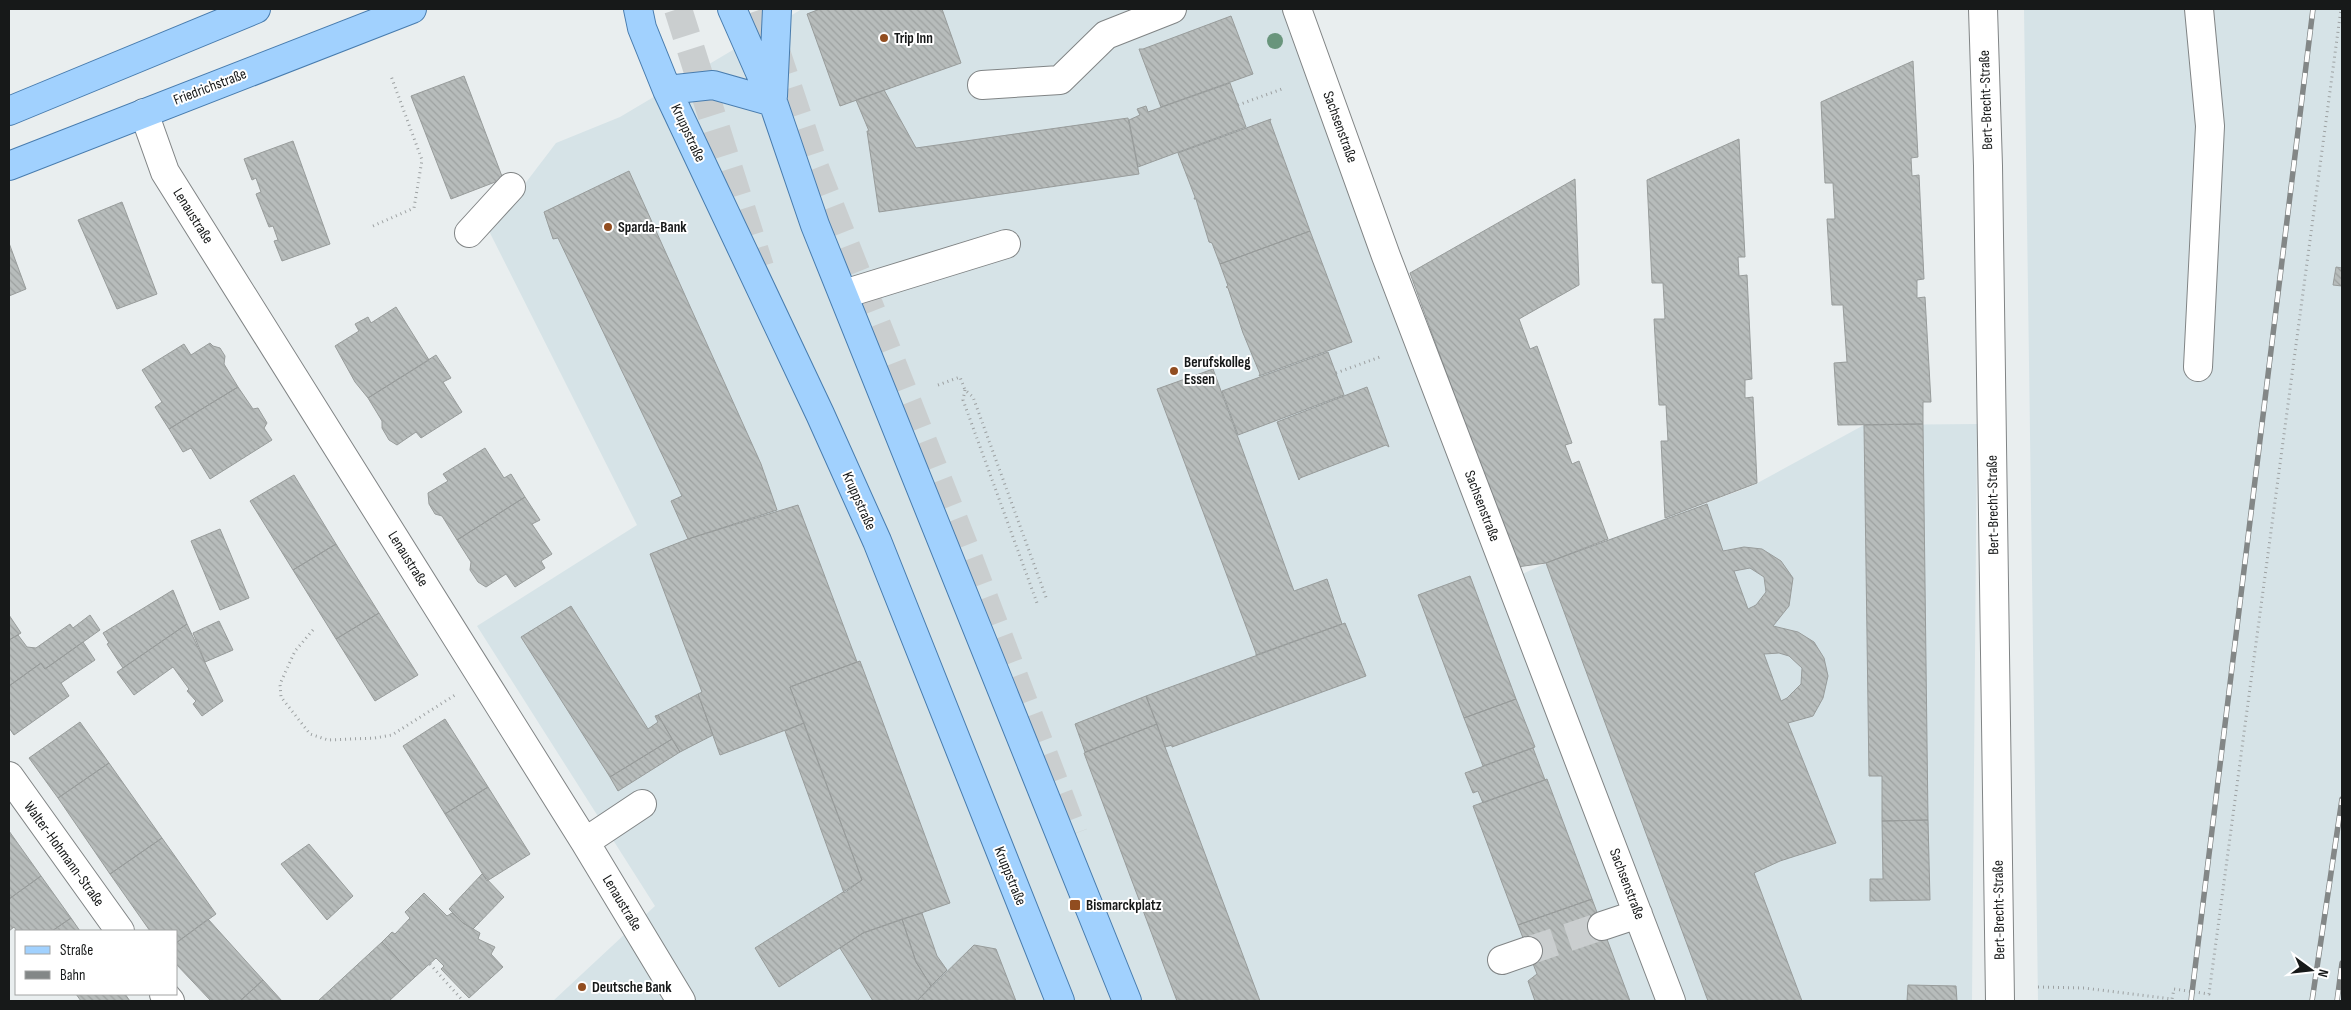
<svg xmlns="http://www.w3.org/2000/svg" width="2351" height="1010" font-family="'Sofia Sans Condensed',sans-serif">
<defs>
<pattern id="building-back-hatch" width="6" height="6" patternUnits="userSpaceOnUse" patternTransform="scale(1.25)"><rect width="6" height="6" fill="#b7bcbb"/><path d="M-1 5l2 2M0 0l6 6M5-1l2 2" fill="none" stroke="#9da1a0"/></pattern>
</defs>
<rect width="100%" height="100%" fill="#e9eeef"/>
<path fill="#d6e3e7" d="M 802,9 L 1291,9 L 1514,578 L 1546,563 L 1752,486 L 1864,425 L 1977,424 L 1972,1001 L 553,1001 L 655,906 L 477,626 L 637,525 L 489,231 L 556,143 L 620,117 Z
M 2024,9 L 2342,9 L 2342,1001 L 2038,1001 Z"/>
<path fill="url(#building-back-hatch)" stroke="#989c9b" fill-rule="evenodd" d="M 820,9 L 942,9 L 961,63 L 840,106 L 807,14 Z
M 1231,16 L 1253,74 L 1161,107 L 1139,49 L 1143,49 Z
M 1913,61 L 1918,157 L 1911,158 L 1912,176 L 1919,175 L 1924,279 L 1917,280 L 1917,298 L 1925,297 L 1931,402 L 1923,402 L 1923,424 L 1838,425 L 1834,363 L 1847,362 L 1843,305 L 1832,305 L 1827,219 L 1835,219 L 1833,183 L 1825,183 L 1821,102 Z
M 464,76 L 503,179 L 451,199 L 411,96 Z
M 1230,83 L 1246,127 L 1138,167 L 1129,120 L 1140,115 L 1137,109 L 1146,106 L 1148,112 Z
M 884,90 L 916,148 L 1128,118 L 1139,174 L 879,212 L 867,131 L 869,131 L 856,100 Z
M 1271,119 L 1270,121 L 1310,231 L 1220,264 L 1212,243 L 1209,242 L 1196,199 L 1194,199 L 1195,197 L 1178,153 Z
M 1739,139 L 1745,257 L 1738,257 L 1739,276 L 1747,275 L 1752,379 L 1745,380 L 1745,398 L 1753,397 L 1757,483 L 1665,518 L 1661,441 L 1668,441 L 1666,405 L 1659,405 L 1654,319 L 1665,319 L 1663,283 L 1652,283 L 1647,180 Z
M 293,141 L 330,244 L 282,261 L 274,241 L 278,240 L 273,226 L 269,227 L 256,194 L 261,192 L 256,178 L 252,180 L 244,159 Z
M 629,171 L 761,464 L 777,510 L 688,539 L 671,501 L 682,496 L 558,238 L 553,239 L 544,212 Z
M 1575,179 L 1579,285 L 1519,319 L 1530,349 L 1537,346 L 1572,443 L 1565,445 L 1572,464 L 1579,461 L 1608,539 L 1546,563 L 1517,567 L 1410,273 Z
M 122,202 L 157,294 L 117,309 L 78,220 Z
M 1310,231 L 1352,342 L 1259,376 L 1260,374 L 1243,333 L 1228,288 L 1226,287 L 1228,286 L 1220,264 Z
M 9,243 L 26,289 L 9,296 Z
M 2336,267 L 2342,268 L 2342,286 L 2333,285 Z
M 396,307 L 429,360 L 368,398 L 355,382 L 335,346 L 359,331 L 355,324 L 368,317 L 371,323 Z
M 210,343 L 213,346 L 220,348 L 225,356 L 224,364 L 238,387 L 169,429 L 155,407 L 162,402 L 142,370 L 184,344 L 191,355 Z
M 1328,352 L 1344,395 L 1238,435 L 1222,391 Z
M 436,355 L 451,378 L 443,382 L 462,412 L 421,438 L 416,432 L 397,445 L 389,440 L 382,428 L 382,421 L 368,398 Z
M 1213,369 L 1294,591 L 1327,579 L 1342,624 L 1256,655 L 1256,653 L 1157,389 Z
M 238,387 L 253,409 L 258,408 L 267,423 L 264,428 L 272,440 L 210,479 L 191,448 L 183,452 L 169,429 Z
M 1367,387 L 1389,447 L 1386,445 L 1300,478 L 1299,480 L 1277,422 Z
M 1923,424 L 1928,820 L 1882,821 L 1882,776 L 1869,776 L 1864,425 Z
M 485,448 L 504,478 L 511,474 L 525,497 L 457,540 L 442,516 L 435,514 L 429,504 L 428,493 L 448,481 L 443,474 Z
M 294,475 L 336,544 L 293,570 L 250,501 Z
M 525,497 L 540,520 L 532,524 L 552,554 L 541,561 L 545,568 L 515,587 L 506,574 L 486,587 L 478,582 L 470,570 L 471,562 L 457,540 Z
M 1707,504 L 1723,551 L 1744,547 L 1762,549 L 1781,561 L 1793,578 L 1789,606 L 1773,626 L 1798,632 L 1814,642 L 1824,658 L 1828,676 L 1823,698 L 1813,716 L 1788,723 L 1836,843 L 1780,861 L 1754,873 L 1802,1001 L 1708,1001 L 1546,563 ZM 1750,568 L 1764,577 L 1766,592 L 1756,605 L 1748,609 L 1734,571 ZM 1779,653 L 1789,656 L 1802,668 L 1801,684 L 1787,698 L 1781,701 L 1764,654 Z
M 798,505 L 857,662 L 790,687 L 804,723 L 720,755 L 698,694 L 702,692 L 650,554 L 688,539 Z
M 220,529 L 249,598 L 220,610 L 191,541 Z
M 336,544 L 379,613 L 336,639 L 293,570 Z
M 1470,576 L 1516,699 L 1464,718 L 1418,595 Z
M 173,590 L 187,624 L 123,668 L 107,644 L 109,643 L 103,633 Z
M 571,606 L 648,729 L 658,722 L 655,716 L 658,715 L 672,739 L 610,777 L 521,637 Z
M 379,613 L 418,675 L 375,701 L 336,639 Z
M 9,615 L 21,633 L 9,640 Z
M 90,615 L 100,630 L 45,669 L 41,663 L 9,686 L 9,640 L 18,635 L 27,647 L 36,648 L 70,624 L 73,628 Z
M 219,621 L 233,650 L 205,662 L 193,633 Z
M 1345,623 L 1366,676 L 1172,747 L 1172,745 L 1165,747 L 1146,696 Z
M 187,624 L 223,701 L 202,716 L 193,704 L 196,701 L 187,691 L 189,689 L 173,667 L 134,695 L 117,672 Z
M 83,642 L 95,660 L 61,683 L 69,696 L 14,735 L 9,728 L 9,686 L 41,663 L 45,669 Z
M 860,661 L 950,903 L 863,933 L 779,987 L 755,948 L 862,880 L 790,687 Z
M 698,694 L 713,735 L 680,752 L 658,715 Z
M 1146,696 L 1157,724 L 1085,752 L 1075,724 Z
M 1516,699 L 1535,747 L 1483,766 L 1464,718 Z
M 445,719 L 488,787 L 445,814 L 403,746 Z
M 80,722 L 109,763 L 58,798 L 29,758 Z
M 804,723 L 862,880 L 844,893 L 785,731 Z
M 1157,724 L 1165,747 L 1260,1001 L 1177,1001 L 1084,753 Z
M 672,739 L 680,752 L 618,791 L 610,777 Z
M 1533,748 L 1545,780 L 1483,803 L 1478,791 L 1473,793 L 1465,773 Z
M 109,763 L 162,838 L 110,874 L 58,798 Z
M 1547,779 L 1592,899 L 1518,925 L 1473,806 Z
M 488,787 L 530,854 L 487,881 L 445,814 Z
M 1928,820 L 1930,900 L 1870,901 L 1870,879 L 1883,879 L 1882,821 Z
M 9,831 L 41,876 L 9,899 Z
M 162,838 L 216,914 L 176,943 L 176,931 L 150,931 L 110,874 Z
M 309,844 L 353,896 L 327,920 L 281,864 Z
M 482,874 L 504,897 L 473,929 L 463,923 L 449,909 Z
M 41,876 L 71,918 L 52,931 L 17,931 L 14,927 L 9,931 L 9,899 Z
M 424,893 L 447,916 L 452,913 L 463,923 L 480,933 L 478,939 L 495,947 L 491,954 L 503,967 L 469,998 L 441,969 L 444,966 L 436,958 L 415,977 L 382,942 L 392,932 L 395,934 L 410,918 L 405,912 Z
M 1592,899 L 1630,1001 L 1535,1001 L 1528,981 L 1537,974 L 1518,925 Z
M 922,913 L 937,956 L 947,970 L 931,986 L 916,962 L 902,919 Z
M 71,918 L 80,931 L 52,931 Z
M 208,919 L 263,980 L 240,1001 L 211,1001 L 176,964 L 176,943 Z
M 902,919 L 916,962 L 931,986 L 917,1001 L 873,1001 L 840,948 L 863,933 Z
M 382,942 L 415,977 L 389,1001 L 318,1001 Z
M 974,945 L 996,949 L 1016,1001 L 917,1001 Z
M 263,980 L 282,1001 L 240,1001 Z
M 1908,985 L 1956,986 L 1957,1001 L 1907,1001 Z
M 76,994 L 125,994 L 130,1001 L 81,1001 Z"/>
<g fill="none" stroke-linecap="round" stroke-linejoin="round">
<path stroke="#cacecf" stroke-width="28" stroke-dasharray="28 14" stroke-linecap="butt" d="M 1528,951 L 1602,926"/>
<path stroke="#cacecf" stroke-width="28" stroke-dasharray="28 14" stroke-linecap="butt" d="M 678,9 L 760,267
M 762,9 L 814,165 L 965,548 L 1074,834"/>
<defs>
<path id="minor" d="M 1297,9 L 1386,256 L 1671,1001
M 1983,9 L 1988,166 L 2000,1001
M 982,85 L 1060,80 L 1106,35 L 1172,9
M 144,113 L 165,172 L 585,842 L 681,1001
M 469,233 L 511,187
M 844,294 L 1006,244
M 2198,367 L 2210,126 L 2199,9
M 9,776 L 120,931
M 585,842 L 642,804
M 1602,926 L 1638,914
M 1502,960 L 1528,951
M 164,994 L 170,1001"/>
<path id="major" d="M 638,9 L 642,28 L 667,90 L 820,414 L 877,541 L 1060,1001
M 732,9 L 773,102 L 815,225 L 1127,1001
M 667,90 L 713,85 L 773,102
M 773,96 L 777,9
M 9,111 L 256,9
M 9,166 L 412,9"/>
</defs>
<use href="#minor" stroke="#808485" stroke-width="30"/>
<use href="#major" stroke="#487cae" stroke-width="30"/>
<path stroke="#9da1a2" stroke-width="3" stroke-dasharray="1 4" stroke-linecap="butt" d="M 1238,105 L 1282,89
M 373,226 L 414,208 L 422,160 L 391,76
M 1336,373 L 1380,357
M 938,385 L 960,377 L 965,390 L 973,397 L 1047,600
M 965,390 L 963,400 L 1037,603
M 313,630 L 295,651 L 280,684 L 281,697 L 310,734 L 328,740 L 375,738 L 392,735 L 455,695
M 430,964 L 463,1001
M 2038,987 L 2084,988 L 2172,999 L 2174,989 L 2209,994 L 2341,9"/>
<use href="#minor" stroke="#fff" stroke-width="28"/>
<use href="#major" stroke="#a1d1fe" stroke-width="28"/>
<defs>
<path id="rail" d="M 2191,1001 L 2313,9
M 2312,1001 L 2342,799
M 2337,1001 L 2342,963"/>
</defs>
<use href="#rail" stroke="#838787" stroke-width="5.5"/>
<use href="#rail" stroke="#fff" stroke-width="4" stroke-dasharray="11" stroke-linecap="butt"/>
</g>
<circle fill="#69957c" cx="1275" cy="41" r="8"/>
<g fill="#914d20" stroke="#fff" stroke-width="2">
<circle cx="884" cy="38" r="5"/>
<circle cx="608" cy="227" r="5"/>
<circle cx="1174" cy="371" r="5"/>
<rect x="1069" y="899" width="12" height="12" rx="2.5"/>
<circle cx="582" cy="987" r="5"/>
</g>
<g text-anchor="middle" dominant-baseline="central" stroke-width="4" stroke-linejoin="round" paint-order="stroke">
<g font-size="15" font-weight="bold" fill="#171919" stroke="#fff" text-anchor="start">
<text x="894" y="38">Trip Inn</text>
<text x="618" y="227">Sparda-Bank</text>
<text x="1184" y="362">Berufskolleg<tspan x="1184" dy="17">Essen</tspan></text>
<text x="1086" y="905">Bismarckplatz</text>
<text x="592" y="987">Deutsche Bank</text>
</g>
<g font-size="15" fill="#171919" stroke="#fff">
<text transform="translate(210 87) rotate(-21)">Friedrichstraße</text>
<text transform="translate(1986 100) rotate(-92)">Bert-Brecht-Straße</text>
<text transform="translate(1340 127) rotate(70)">Sachsenstraße</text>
<text transform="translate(688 133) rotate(65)">Kruppstraße</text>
<text transform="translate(193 216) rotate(58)">Lenaustraße</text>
<text transform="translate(859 501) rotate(66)">Kruppstraße</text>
<text transform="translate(1993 505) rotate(-91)">Bert-Brecht-Straße</text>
<text transform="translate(1482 506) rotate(69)">Sachsenstraße</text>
<text transform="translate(408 559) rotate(58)">Lenaustraße</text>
<text transform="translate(64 854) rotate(54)">Walter-Hohmann-Straße</text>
<text transform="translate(1010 876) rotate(68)">Kruppstraße</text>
<text transform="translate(1627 884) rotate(69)">Sachsenstraße</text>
<text transform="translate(622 903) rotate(59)">Lenaustraße</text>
<text transform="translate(1999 910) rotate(-91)">Bert-Brecht-Straße</text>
</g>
</g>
<rect width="2351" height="1010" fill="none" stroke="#171919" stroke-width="20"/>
<rect x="15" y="930" width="162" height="65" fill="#ffffff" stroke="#a2a3a3"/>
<rect x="25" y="946" width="25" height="8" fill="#a1d1fe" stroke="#a2a3a3"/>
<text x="60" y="955" font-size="15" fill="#171919">Straße</text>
<rect x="25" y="971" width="25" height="8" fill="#838787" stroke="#a2a3a3"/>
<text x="60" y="980" font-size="15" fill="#171919">Bahn</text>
<g transform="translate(2311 970) rotate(105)" stroke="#ffffff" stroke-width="4" paint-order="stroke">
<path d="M0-4L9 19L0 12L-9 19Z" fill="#171919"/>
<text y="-8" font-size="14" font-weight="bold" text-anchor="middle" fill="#171919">N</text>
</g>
</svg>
